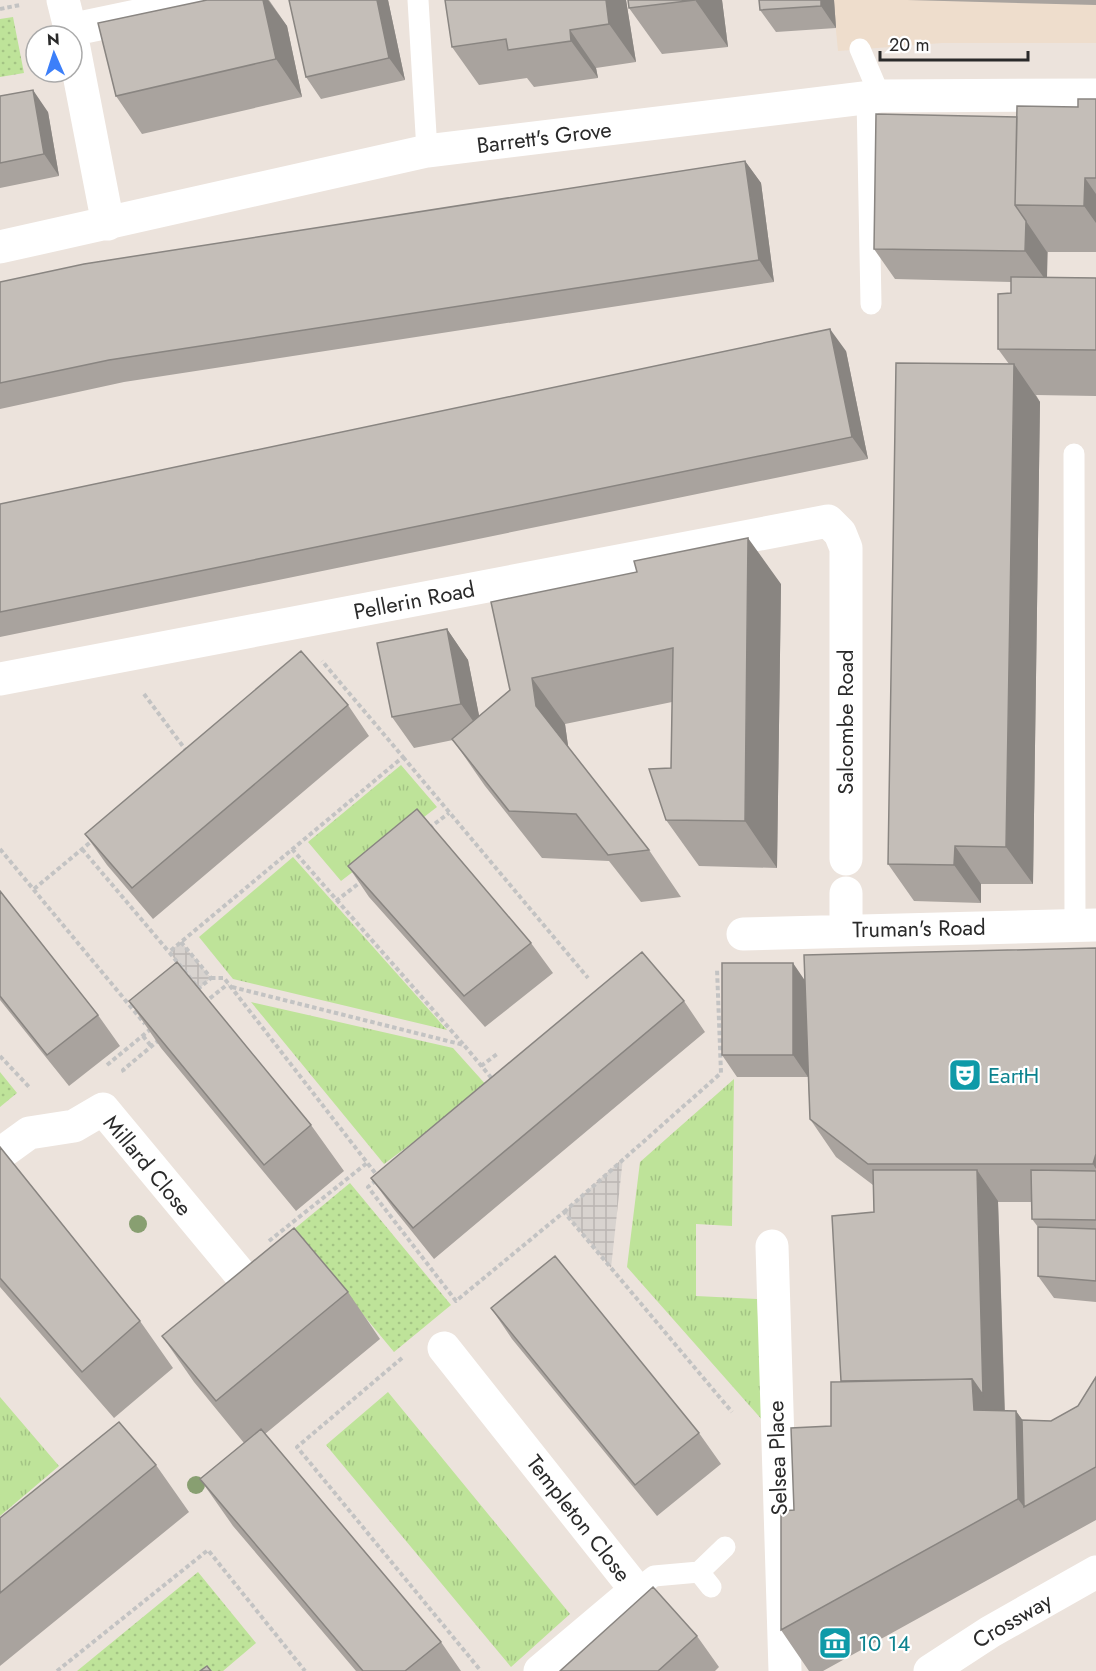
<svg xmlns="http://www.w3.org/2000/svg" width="1096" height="1671" font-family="Jost,sans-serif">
<defs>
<pattern id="grass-tufts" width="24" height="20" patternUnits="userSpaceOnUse" patternTransform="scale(1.5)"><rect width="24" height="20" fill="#bee399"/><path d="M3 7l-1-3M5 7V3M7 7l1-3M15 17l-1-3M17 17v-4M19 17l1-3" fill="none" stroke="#a3c384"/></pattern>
<pattern id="park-dots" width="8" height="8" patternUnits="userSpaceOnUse" patternTransform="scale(1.5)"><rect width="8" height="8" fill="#bee399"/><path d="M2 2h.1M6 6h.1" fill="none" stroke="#a3c384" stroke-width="1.8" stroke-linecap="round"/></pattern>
<pattern id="plaza-grid" width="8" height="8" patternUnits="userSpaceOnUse" patternTransform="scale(1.5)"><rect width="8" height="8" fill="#d8d3cf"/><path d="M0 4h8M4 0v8" fill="none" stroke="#bab5b2"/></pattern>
</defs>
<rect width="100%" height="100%" fill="#ece3dc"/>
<path fill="#edc" d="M 833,0 L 1096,0 L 1096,43 L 942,43 L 838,51 Z"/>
<path fill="url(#grass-tufts)" d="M 401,765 L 437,807 L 341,881 L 308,842 Z
M 293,857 L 447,1030 L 233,979 L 199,937 Z
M 251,1002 L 453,1048 L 488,1087 L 384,1164 Z
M 734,1079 L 732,1226 L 696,1224 L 696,1296 L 757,1299 L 764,1422 L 627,1267 L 640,1162 Z
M 388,1392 L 570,1614 L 511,1667 L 326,1445 Z
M 0,1397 L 59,1466 L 0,1516 Z"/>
<path fill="url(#park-dots)" d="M 13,17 L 24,73 L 0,77 L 0,19 Z
M 0,1072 L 17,1093 L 0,1107 Z
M 350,1183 L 451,1305 L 394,1352 L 293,1230 Z
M 198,1572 L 256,1643 L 223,1671 L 77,1671 Z"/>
<path fill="url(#plaza-grid)" d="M 181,942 L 211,978 L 199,989 L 169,952 Z
M 623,1158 L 611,1268 L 564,1212 Z"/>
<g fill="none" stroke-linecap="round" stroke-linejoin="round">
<path stroke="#c3c3c3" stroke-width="4" stroke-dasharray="4.5 3" stroke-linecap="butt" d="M 0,9 L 20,5
M 144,694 L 188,753
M 403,757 L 588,978
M 429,828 L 449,813
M 0,849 L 145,1024
M 82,849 L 169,952
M 292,849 L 463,1044
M 34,889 L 93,840
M 336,901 L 362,881
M 181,942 L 211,978 L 197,990
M 211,978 L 224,978 L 379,1178 L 368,1187 L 456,1301 L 564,1212 L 732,1412
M 196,985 L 169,952 L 403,757 L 322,661
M 232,987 L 464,1045 L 494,1081
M 204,1003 L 228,984
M 143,1036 L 151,1046
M 0,1056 L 30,1088
M 107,1065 L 152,1028
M 481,1066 L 497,1054
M 124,1072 L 123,1070 L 159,1040
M 564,1212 L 721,1073 L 717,969
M 269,1241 L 367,1163
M 402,1358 L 297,1447 L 481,1671
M 57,1671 L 208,1550 L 305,1671"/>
<path stroke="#fff" stroke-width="21" d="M 418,0 L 427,151
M 860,49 L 880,96
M 867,98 L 871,304
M 1074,454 L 1075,925
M 699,1572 L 711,1587
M 636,1590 L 654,1576 L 699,1572 L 725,1547"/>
<path stroke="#fff" stroke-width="33" d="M 63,0 L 72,36
M 70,30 L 212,0
M 72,38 L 108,224
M 0,247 L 427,151 L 880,96 L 1096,95
M 0,679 L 828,521 L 840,533 L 846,548 L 846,859
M 846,893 L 846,930
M 743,934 L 1096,925
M 0,1154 L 29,1133 L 74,1126 L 103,1109 L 245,1280
M 772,1246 L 785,1671
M 444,1348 L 636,1590 L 540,1671"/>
<path stroke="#fff" stroke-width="33" d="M 930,1671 L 990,1632 L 1096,1572"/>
</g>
<g fill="#889f71">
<circle cx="138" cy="1224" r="9"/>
<circle cx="196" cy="1485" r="9"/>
</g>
<path fill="#a9a39e" d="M 207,0 L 269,0 L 287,26 L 302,97 L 142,134 L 116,96 Z
M 388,0 L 405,80 L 321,99 L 306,77 Z
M 445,0 L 626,0 L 636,62 L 596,68 L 598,78 L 534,87 L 527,78 L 479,85 L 452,47 Z
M 628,0 L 722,0 L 728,47 L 662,54 L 629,8 Z
M 759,0 L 834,0 L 836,28 L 776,32 L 760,10 Z
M 907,0 L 1096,0 L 1096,5 Z
M 0,96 L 48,112 L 59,176 L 0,188 Z
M 1096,99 L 1096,252 L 1048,252 L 1047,277 L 1096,278 L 1096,396 L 1036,395 L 1040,402 L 1033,884 L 981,884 L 981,903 L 914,901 L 888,864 L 1009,364 L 998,349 L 1011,293 L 1011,282 L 895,279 L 874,249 L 1017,117 L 1078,107 Z
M 745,161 L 761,183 L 774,282 L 124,382 L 0,409 L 0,282 Z
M 846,351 L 868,459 L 0,637 L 0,504 Z
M 781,584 L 777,868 L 699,866 L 666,820 L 671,768 L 672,702 L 565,724 L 568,747 L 649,850 L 681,897 L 641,902 L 609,861 L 542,858 L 485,786 L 453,740 L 414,748 L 392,717 L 447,629 L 468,660 L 479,716 L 510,690 L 491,602 Z
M 348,705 L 369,736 L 153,919 L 107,865 L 85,834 Z
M 348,866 L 531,943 L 553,973 L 485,1027 L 369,897 Z
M 0,891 L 98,1015 L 120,1046 L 69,1086 L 0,1000 Z
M 1096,948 L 1096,1302 L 1054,1298 L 1038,1276 L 1038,1227 L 1032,1219 L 1031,1202 L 998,1202 L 1005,1411 L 1016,1411 L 1022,1420 L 1051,1421 L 1078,1406 L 1096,1377 L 1096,1520 L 823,1671 L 809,1671 L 781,1630 L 794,1510 L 831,1426 L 841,1381 L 874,1212 L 873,1185 L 836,1157 L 810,1119 L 808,1077 L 737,1077 L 722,1055 L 804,979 Z
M 129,1001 L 311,1125 L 344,1171 L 296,1211 L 161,1048 Z
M 684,1001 L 705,1032 L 434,1259 L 393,1208 L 371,1178 Z
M 0,1147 L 140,1321 L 173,1368 L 114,1418 L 0,1287 Z
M 348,1292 L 380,1339 L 265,1434 L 441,1642 L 461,1671 L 356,1671 L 233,1526 L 200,1479 L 244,1443 L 194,1382 L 162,1336 Z
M 491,1308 L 699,1433 L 721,1464 L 657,1516 L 512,1339 Z
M 156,1465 L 189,1512 L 0,1666 L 0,1518 Z
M 697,1636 L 719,1667 L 715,1671 L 560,1671 Z"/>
<path fill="#898581" d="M 263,0 L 268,0 L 287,26 L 302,97 L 276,59 Z
M 377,0 L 388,0 L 405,80 L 389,58 Z
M 606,0 L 626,0 L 636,62 L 609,24 Z
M 695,0 L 722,0 L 728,47 Z
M 821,0 L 834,0 L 836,28 L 821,6 Z
M 570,30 L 596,68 L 598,78 L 571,41 Z
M 33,90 L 48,112 L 59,176 L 44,154 Z
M 745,161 L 761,183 L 774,282 L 759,260 Z
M 1085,178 L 1096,194 L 1096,223 L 1084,206 Z
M 1026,221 L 1047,252 L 1047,282 L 1025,251 Z
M 830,329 L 846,351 L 868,459 L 852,437 Z
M 1014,364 L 1040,402 L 1033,884 L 1006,847 Z
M 748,538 L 781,584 L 777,868 L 745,821 Z
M 447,629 L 468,660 L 483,735 L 461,704 Z
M 532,678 L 565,724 L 569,752 L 536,706 Z
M 955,846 L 981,884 L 981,903 L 954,865 Z
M 793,963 L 808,985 L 808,1077 L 793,1055 Z
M 1096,1154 L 1096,1169 L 1093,1164 Z
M 977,1170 L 998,1201 L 1005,1426 L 974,1410 L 972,1379 Z
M 1016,1411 L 1049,1457 L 1024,1507 L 1018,1499 Z"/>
<path fill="#c4beb8" stroke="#898581" stroke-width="1.5" d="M 207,0 L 263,0 L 276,59 L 116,96 L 98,23 Z
M 289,0 L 377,0 L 389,58 L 306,77 Z
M 445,0 L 606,0 L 609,24 L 570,30 L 571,41 L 508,50 L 506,39 L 452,47 Z
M 628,0 L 695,0 L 629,8 Z
M 759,0 L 821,0 L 821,6 L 760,10 Z
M 33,90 L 44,154 L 0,163 L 0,96 Z
M 1078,99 L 1096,99 L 1096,178 L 1085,178 L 1084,206 L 1015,205 L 1017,106 L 1078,107 Z
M 876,114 L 1017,117 L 1015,205 L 1026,221 L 1025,251 L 874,249 Z
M 745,161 L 759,260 L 109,360 L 0,383 L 0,282 L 84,264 Z
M 1011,277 L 1096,278 L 1096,350 L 998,349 L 998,294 L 1011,293 Z
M 830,329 L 852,437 L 0,612 L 0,504 Z
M 896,363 L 1014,364 L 1006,847 L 955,846 L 954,865 L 888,864 Z
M 748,538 L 745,821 L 666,820 L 649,769 L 671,768 L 673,648 L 532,678 L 536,706 L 649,850 L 608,855 L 576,814 L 509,811 L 452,739 L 510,690 L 491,602 L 637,572 L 634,561 Z
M 447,629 L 461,704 L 392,717 L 377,643 Z
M 301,651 L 348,705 L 132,888 L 85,834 Z
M 417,809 L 531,943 L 464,996 L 348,866 Z
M 0,891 L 98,1015 L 47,1055 L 0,996 Z
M 1096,948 L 1096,1154 L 1093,1164 L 868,1164 L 810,1119 L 804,955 Z
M 642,952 L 684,1001 L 413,1228 L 371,1178 Z
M 177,962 L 311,1125 L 264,1165 L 129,1001 Z
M 722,963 L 793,963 L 793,1055 L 722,1055 Z
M 0,1147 L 140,1321 L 82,1372 L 0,1278 Z
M 873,1170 L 977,1170 L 983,1395 L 972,1379 L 841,1381 L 832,1216 L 874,1212 Z
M 1031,1170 L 1096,1171 L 1096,1220 L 1032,1219 Z
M 1038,1227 L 1096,1229 L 1096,1281 L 1038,1276 Z
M 294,1228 L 348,1292 L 216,1401 L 162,1336 Z
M 555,1256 L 699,1433 L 635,1485 L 491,1308 Z
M 1096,1377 L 1096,1467 L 1024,1507 L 1022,1420 L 1051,1421 L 1078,1406 Z
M 972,1379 L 974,1410 L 1016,1411 L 1018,1499 L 781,1630 L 781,1511 L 794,1510 L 791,1428 L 831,1426 L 831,1382 Z
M 119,1422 L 156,1465 L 0,1593 L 0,1518 Z
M 261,1429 L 441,1642 L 405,1671 L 363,1671 L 200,1479 Z
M 653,1587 L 697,1636 L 658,1671 L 560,1671 Z
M 207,1666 L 211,1671 L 200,1671 Z"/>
<defs>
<symbol id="theatre-square" viewBox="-11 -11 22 22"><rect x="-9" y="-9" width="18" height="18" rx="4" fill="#0f9aa8" stroke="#fff"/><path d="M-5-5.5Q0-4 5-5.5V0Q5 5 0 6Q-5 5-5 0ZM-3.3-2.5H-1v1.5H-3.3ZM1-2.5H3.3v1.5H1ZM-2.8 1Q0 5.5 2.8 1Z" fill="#fff"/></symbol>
<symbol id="museum-square" viewBox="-11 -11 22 22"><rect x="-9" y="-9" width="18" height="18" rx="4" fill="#0f9aa8" stroke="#fff"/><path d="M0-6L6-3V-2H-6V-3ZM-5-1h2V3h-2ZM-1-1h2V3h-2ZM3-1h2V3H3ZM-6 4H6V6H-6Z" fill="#fff"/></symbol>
</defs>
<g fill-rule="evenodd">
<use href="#theatre-square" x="946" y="1056" width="38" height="38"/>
<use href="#museum-square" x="816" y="1624" width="38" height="38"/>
</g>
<g text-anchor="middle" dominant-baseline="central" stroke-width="4.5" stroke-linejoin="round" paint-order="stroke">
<g font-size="22" fill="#2a2a2a" stroke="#fff">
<text transform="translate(544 137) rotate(-7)">Barrett's Grove</text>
<text transform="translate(414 600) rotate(-11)">Pellerin Road</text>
<text transform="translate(845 722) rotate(-90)">Salcombe Road</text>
<text transform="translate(919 928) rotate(-1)">Truman's Road</text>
<text transform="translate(148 1165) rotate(50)">Millard Close</text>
<text transform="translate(777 1458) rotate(-92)">Selsea Place</text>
<text transform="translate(579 1518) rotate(52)">Templeton Close</text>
<text transform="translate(1012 1620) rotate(-30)">Crossway</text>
</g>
<g font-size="22" fill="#0d838f" stroke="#fff" text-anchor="start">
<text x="988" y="1075">EartH</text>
<text x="858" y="1643">10 14</text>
</g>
</g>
<g transform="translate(54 54) rotate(357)"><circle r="28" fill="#ffffff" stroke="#aaaaaa" stroke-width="1.5"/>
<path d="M0-4.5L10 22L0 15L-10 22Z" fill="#3c7ff9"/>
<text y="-9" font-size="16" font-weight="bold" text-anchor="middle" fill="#2a2a2a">N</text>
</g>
<path d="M880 51v9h148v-9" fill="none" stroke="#2a2a2a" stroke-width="3"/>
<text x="889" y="51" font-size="18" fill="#2a2a2a" stroke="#ffffff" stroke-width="4.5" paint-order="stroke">20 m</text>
</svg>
